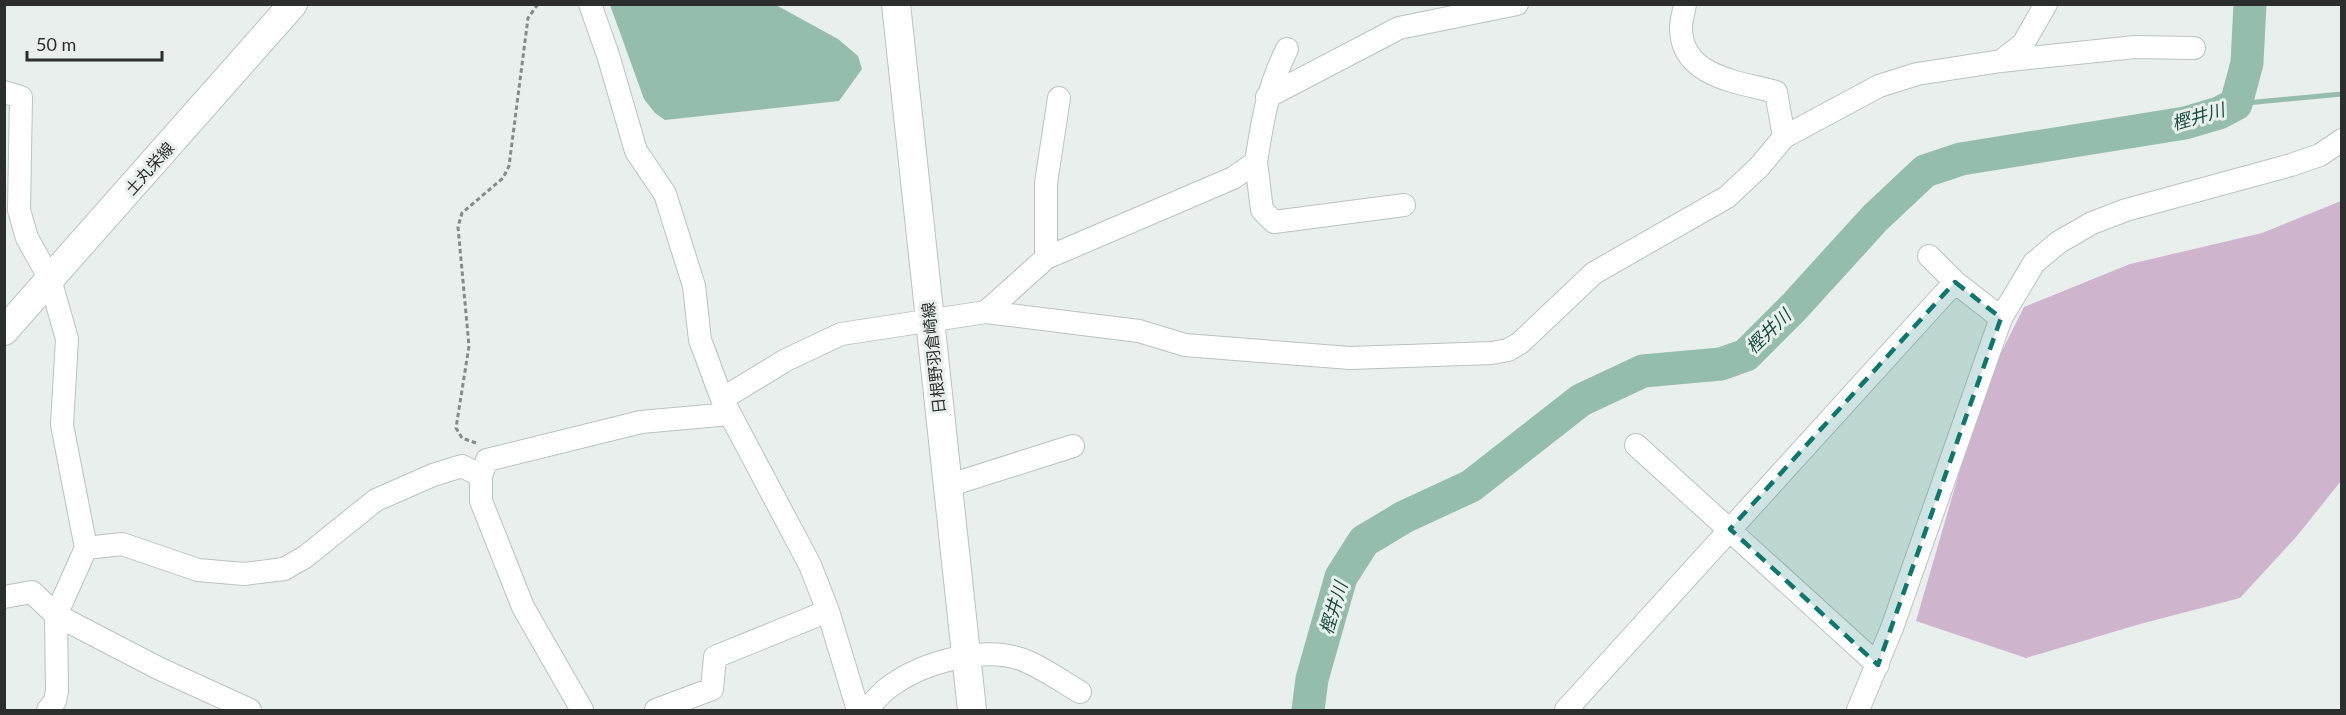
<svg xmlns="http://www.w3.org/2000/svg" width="2346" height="715" font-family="Lato,'Noto Sans JP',sans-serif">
<rect width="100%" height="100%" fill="#e9efed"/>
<path fill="#cfb4ce" d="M 2341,201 L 2341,481 L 2297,536 L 2240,598 L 2140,624 L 2026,658 L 1916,621 L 1962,463 L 1992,371 L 2024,307 L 2130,264 L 2262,233 Z"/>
<path fill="#95bdae" d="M 610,5 L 776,5 L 838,39 L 858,56 L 862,69 L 839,101 L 665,120 L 655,113 L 644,99 Z"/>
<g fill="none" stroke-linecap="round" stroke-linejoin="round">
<path stroke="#95bdae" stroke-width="5" d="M 2236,104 L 2342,94"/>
<path stroke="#95bdae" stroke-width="33" d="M 1308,710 L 1312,679 L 1341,577 L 1364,541 L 1404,517 L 1471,486 L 1581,400 L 1643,371 L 1721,364 L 1746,355 L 1794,307 L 1875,218 L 1925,171 L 1961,159 L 2185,123 L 2219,113 L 2236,104 L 2247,63 L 2250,4"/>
<defs>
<path id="minor" d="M 590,4 L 608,55 L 636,151 L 665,194 L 694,286 L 700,340 L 722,399 L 810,565 L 828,611 L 858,710
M 1685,4 C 1684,12 1681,20 1681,28 C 1681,77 1739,82 1776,92 L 1784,137
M 2001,61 L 2023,44 L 2046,4
M 4,92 L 21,97 L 19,210 L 27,238 L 50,279 L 67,339 L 62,425 L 86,548 L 56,615 L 57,691 L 55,701 L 48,710
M 1267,97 L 1399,28 L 1517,4
M 1256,162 L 1262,210 L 1274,222 L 1404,205
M 1929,256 L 1955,282 L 2001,318
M 1046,258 L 1233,178 L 1256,162 C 1263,118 1267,90 1287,49
M 986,312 L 1139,331 L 1185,345 L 1350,358 L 1492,353 L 1508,350 L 1520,343 L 1594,273 L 1727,197 L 1759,167 L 1784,137 L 1879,86 L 1917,74 L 2001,61 L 2135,47 L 2194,48
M 722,399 L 786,360 L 841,334 L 986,312 L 1046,258 L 1046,183 L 1059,98
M 1636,445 L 1878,665
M 481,476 L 487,460 L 641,422 L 730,414
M 947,486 L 1073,446
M 86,548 L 122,544 L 198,570 L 244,574 L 284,569 L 305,557 L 376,500 L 433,475 L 462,466 L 481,476 L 481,501 L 523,607 L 582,710
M 4,597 L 32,592 L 56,615 L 158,668 L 250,710
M 656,710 L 712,689 L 715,657 L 828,611
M 866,710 C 874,702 882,691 892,685 C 926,661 989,644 1028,662 C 1046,670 1063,682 1080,692
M 1566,710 L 1955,282
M 1858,710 L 1892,628 L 2001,318 L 2034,263 L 2059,242 L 2092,223 L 2126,210 L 2291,165 L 2320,155 L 2342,140"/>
<path id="major" d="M 896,4 L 972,710
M 4,331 L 293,4"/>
</defs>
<use href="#minor" stroke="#bbc2bf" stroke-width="24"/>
<use href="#major" stroke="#bbc2bf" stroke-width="30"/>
<path stroke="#868b89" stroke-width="3" stroke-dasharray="4.5 3" stroke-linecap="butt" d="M 476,443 L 462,438 L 456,428 L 469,346 L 458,227 L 462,213 L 503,178 L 509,166 L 528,18 L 538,4"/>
<use href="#minor" stroke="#fff" stroke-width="22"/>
<use href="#major" stroke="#fff" stroke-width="28"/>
</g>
<path fill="#0f766e" fill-opacity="0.2" stroke="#0f766e" stroke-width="4.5" stroke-dasharray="12 8" stroke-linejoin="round" d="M 1955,282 L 2001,318 L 1878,665 L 1730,529 Z"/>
<g text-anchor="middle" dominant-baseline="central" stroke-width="6" stroke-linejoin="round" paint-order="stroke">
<g font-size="16" fill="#2b2e2d" stroke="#e9efed">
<text transform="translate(149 168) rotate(-48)">土丸栄線</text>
<text transform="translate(933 358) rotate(-96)">日根野羽倉崎線</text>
</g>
<g font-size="18" font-style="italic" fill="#184d3e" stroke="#e9efed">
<text transform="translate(2198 116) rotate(-16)">樫井川</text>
<text transform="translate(1768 331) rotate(-44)">樫井川</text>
<text transform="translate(1333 608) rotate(-73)">樫井川</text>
</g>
</g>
<rect width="2346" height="715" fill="none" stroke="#2b2e2d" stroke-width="12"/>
<path d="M27 51v9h135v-9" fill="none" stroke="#2b2e2d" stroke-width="3"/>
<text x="36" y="51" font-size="18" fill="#2b2e2d" stroke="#e9efed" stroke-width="4.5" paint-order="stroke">50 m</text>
</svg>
